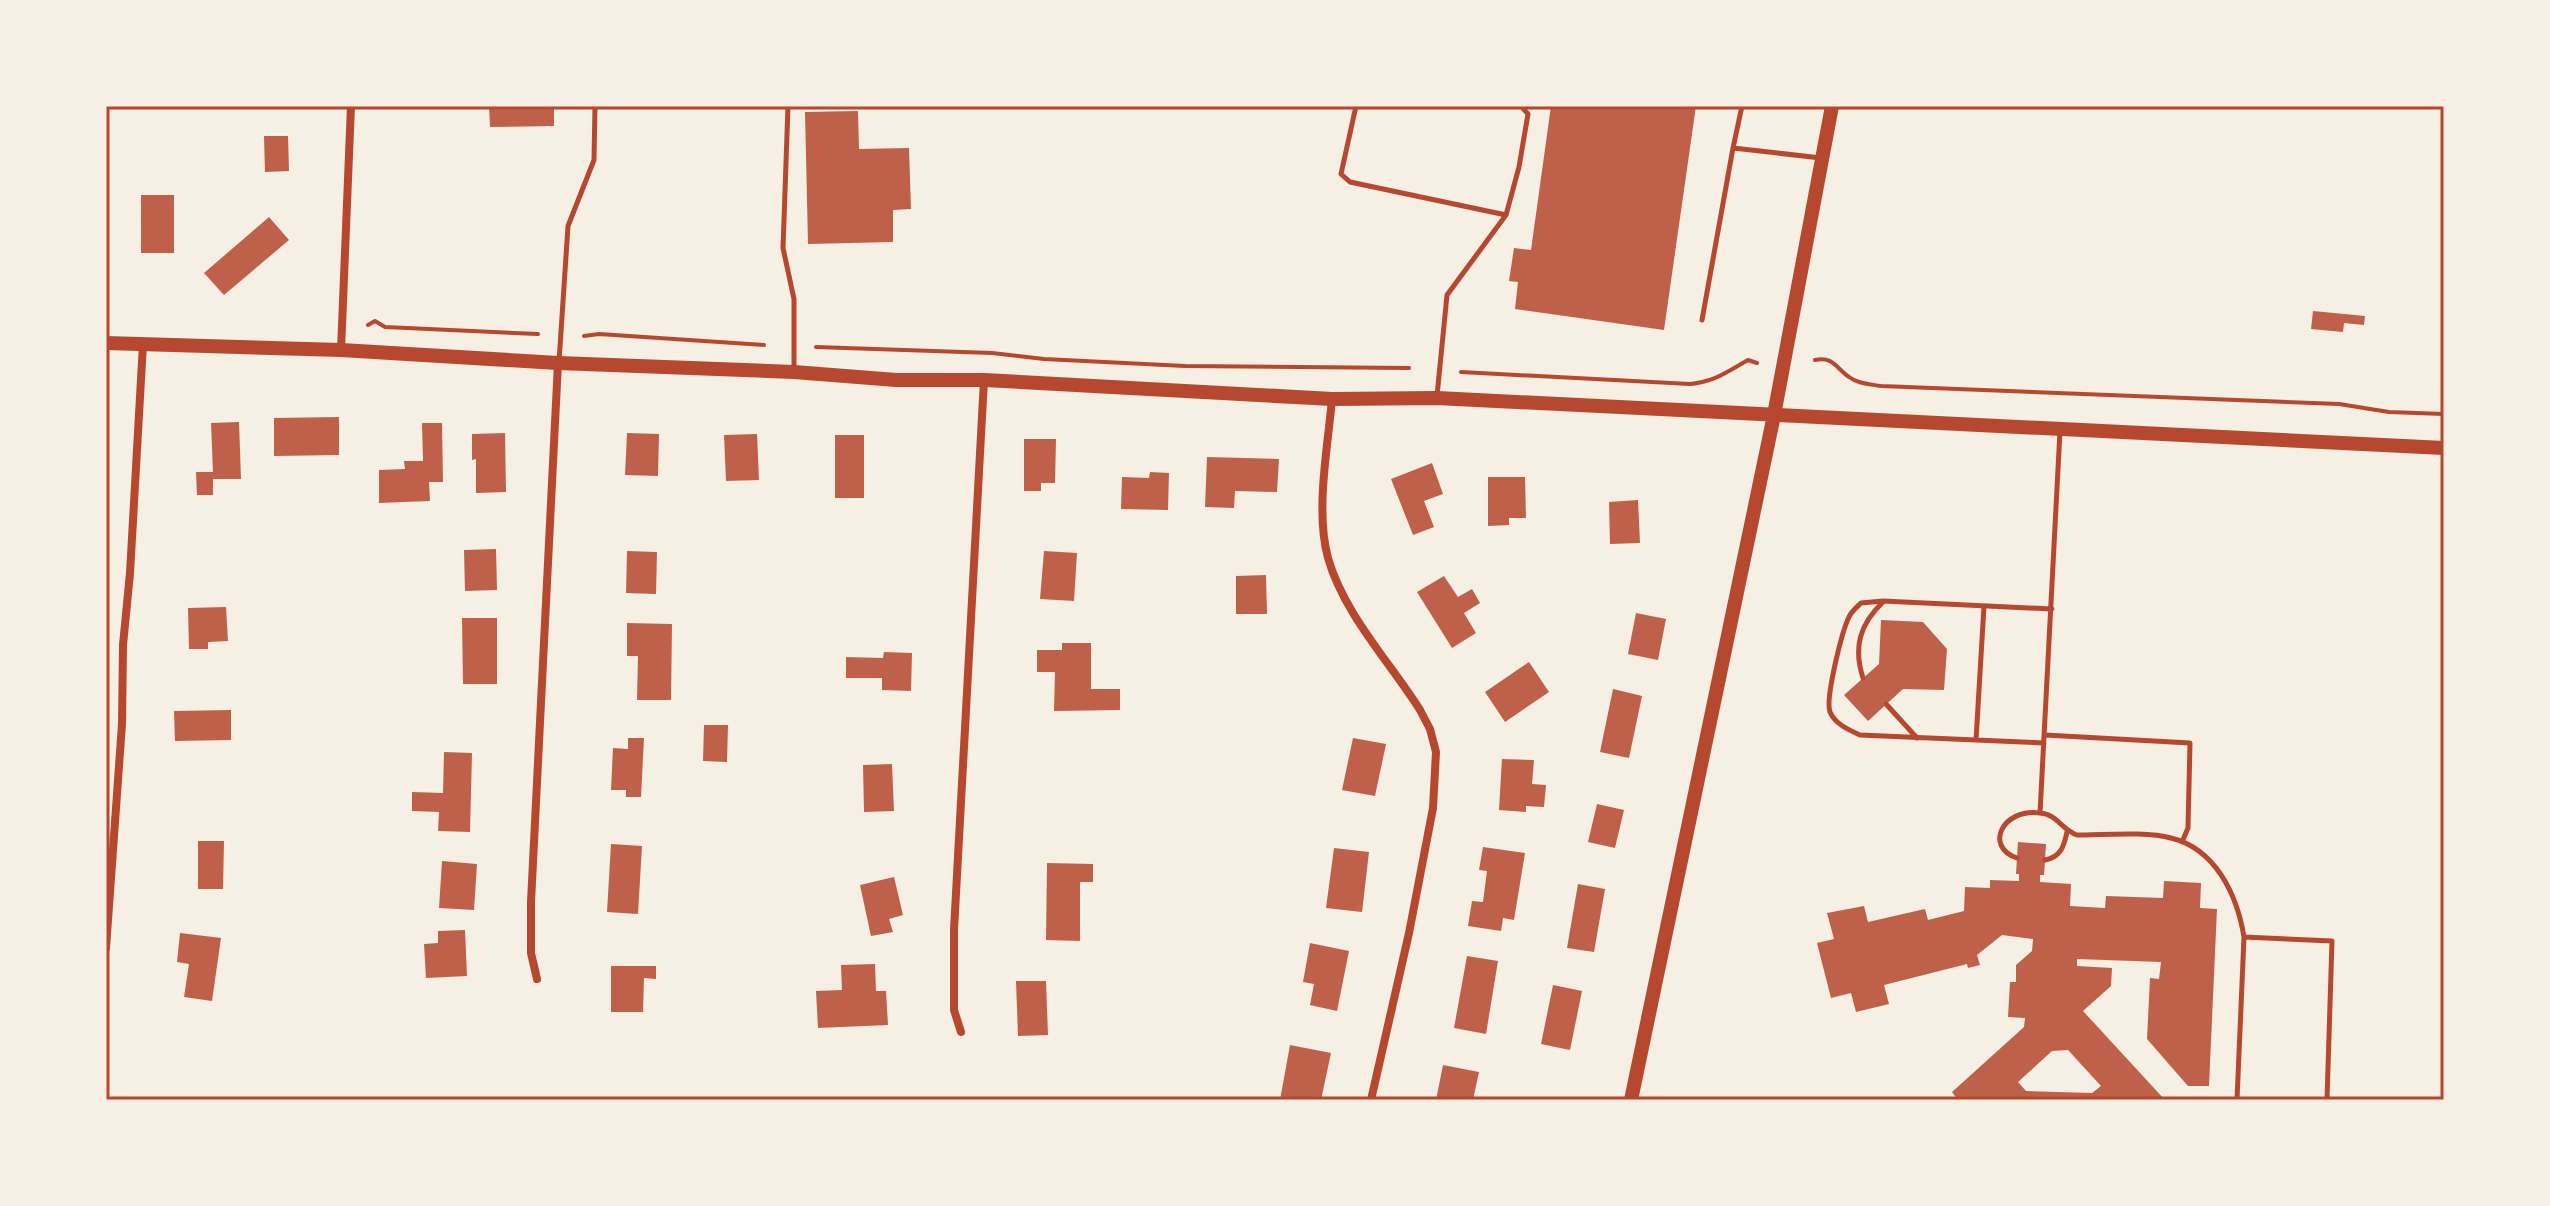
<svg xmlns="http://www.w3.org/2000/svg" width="2550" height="1206" font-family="'Titillium Web',sans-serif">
<rect width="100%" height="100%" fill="#f6efe4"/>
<path fill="#bf614a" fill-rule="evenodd" d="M 489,106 L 554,106 L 554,126 L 490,127 Z
M 1551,106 L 1696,106 L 1664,330 L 1515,309 L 1518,282 L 1509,281 L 1514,248 L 1531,250 Z
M 858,111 L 859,149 L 909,148 L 911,209 L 893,210 L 893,242 L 808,244 L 805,112 Z
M 264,136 L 288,136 L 289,171 L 265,172 Z
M 141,195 L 174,195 L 174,253 L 141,253 Z
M 269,217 L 289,240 L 224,295 L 204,273 Z
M 2313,311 L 2365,316 L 2364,325 L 2344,323 L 2343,332 L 2311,329 Z
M 339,417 L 339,455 L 274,456 L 274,418 Z
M 239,422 L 241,479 L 213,479 L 213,495 L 197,495 L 196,472 L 213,472 L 211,423 Z
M 422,423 L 442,423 L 443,482 L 429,482 L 430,501 L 379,503 L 379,470 L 405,469 L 404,461 L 423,461 Z
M 505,433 L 506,492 L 476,493 L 476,459 L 472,460 L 472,434 Z
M 627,433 L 659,434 L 658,476 L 625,475 Z
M 757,434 L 759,480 L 726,481 L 724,435 Z
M 835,435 L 864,435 L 864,498 L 835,498 Z
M 1024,439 L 1056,439 L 1055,483 L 1041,483 L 1041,491 L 1024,491 Z
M 1207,457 L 1279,459 L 1277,492 L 1235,491 L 1234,508 L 1205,507 Z
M 1432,463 L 1443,494 L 1424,501 L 1434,527 L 1413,535 L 1391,479 Z
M 1150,472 L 1169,473 L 1168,510 L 1121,509 L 1122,477 L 1149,478 Z
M 1488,477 L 1525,477 L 1526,518 L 1509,518 L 1509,525 L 1488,526 Z
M 1638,500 L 1640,543 L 1610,544 L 1609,502 Z
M 496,549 L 497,590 L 465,591 L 464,550 Z
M 627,551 L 657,552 L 656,594 L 626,593 Z
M 1044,551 L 1077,553 L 1074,601 L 1040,599 Z
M 1266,575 L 1267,614 L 1236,614 L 1236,576 Z
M 1444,576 L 1458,597 L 1472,589 L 1480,603 L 1464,613 L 1476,633 L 1452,648 L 1417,592 Z
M 226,607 L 228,641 L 208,642 L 208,649 L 189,649 L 188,608 Z
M 1636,613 L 1666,619 L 1658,660 L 1628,654 Z
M 462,618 L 497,618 L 497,684 L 463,684 Z
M 1881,620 L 1923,622 L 1947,649 L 1944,690 L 1903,689 L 1868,721 L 1844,695 L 1879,664 Z
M 627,623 L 672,624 L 671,700 L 637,700 L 638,656 L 627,656 Z
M 1062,643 L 1091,643 L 1091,689 L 1120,689 L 1120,710 L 1054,711 L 1055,672 L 1037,672 L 1037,650 L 1062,650 Z
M 884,652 L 912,653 L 911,691 L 882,690 L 882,678 L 846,678 L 846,657 L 883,658 Z
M 1529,662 L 1549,692 L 1505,722 L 1485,692 Z
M 1613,689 L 1642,696 L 1629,758 L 1600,752 Z
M 231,710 L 231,740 L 175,741 L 174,711 Z
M 704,725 L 728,725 L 727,762 L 703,761 Z
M 628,738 L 644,738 L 641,797 L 626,797 L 626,790 L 611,790 L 613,748 L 628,749 Z
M 1353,738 L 1386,744 L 1375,796 L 1342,790 Z
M 444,752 L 472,753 L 470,832 L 438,831 L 439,812 L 412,811 L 412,792 L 443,793 Z
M 1502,759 L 1534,760 L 1532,784 L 1546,785 L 1544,807 L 1526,806 L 1526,812 L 1499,810 Z
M 892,764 L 894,811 L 864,812 L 863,765 Z
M 1597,804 L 1624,810 L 1615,848 L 1588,842 Z
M 198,841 L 224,841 L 223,889 L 198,889 Z
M 2018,842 L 2046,844 L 2044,875 L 2040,875 L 2040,882 L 2071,884 L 2070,906 L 2105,908 L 2106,896 L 2163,898 L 2164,881 L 2201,883 L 2200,908 L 2217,909 L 2209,1086 L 2188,1086 L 2147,1039 L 2150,978 L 2159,979 L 2161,962 L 2077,959 L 2077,966 L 2112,968 L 2111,986 L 2083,1011 L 2165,1100 L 1958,1100 L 1952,1092 L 2024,1027 L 2025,1018 L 2008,1017 L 2010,982 L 2016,982 L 2016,965 L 2032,951 L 2033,939 L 2002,935 L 1977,955 L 1980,965 L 1968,968 L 1967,964 L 1884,985 L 1889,1004 L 1856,1012 L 1851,993 L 1831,998 L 1817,943 L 1834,939 L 1827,913 L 1864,906 L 1868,922 L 1925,909 L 1928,920 L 1964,911 L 1965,887 L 1990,888 L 1990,880 L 2019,881 L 2019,874 L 2016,874 ZM 2068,1050 L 2101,1086 L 2092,1093 L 2026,1091 L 2018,1082 L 2052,1051 Z
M 611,844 L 642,846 L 638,914 L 607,912 Z
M 1483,847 L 1525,853 L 1514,920 L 1503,918 L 1501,931 L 1468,926 L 1472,901 L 1483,902 L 1487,871 L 1479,870 Z
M 1334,848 L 1369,852 L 1362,912 L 1326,908 Z
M 442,861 L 477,864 L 474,910 L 439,908 Z
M 1047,863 L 1093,864 L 1093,882 L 1080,882 L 1080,941 L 1046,940 Z
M 894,877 L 903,915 L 889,919 L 893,932 L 871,936 L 860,885 Z
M 1578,884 L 1605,889 L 1594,952 L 1567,948 Z
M 465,930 L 467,976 L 426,978 L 424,944 L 438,943 L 438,931 Z
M 180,933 L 221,938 L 212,1001 L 184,997 L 189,964 L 177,962 Z
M 1310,943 L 1349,951 L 1337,1011 L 1310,1005 L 1314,984 L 1303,982 Z
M 1467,956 L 1498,961 L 1486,1034 L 1454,1028 Z
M 875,964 L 876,991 L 886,991 L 888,1025 L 818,1028 L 816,991 L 842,990 L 841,965 Z
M 611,966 L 656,966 L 656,979 L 644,978 L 643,1012 L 611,1012 Z
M 1016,981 L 1046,981 L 1048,1035 L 1018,1036 Z
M 1553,985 L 1582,991 L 1570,1050 L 1541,1044 Z
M 1290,1045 L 1331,1053 L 1321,1100 L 1280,1100 Z
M 1443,1065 L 1479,1072 L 1473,1100 L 1436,1100 Z"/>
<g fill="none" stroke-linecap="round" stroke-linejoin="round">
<path stroke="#b5482f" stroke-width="4" d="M 368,325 L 375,321 L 385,327 L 538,334
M 584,336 L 599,334 L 764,345
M 816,347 L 992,353 L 1044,359 L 1185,366 L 1409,368
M 1815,360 C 1833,356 1836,368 1849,377 C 1858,384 1870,384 1881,386 L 2339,404 L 2389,412 L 2444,414
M 1461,372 L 1690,384 C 1714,382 1727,372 1748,360 L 1757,363"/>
<path stroke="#b5482f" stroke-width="5" d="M 788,106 L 783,248 L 794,299 L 794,371
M 1356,106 L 1341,174 L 1350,182 L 1506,215
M 1742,106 L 1733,148 L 1821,158
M 1702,320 L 1733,148
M 559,362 L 568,226 L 594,160 L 595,106
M 1437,396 L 1447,295 L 1506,215 L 1519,167 L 1528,114 L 1521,106
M 1863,678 C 1853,647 1860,624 1883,602
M 1886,704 L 1917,738
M 2045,735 L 2190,743 L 2188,828 L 2182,842
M 1976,740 L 1984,606
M 2044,743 L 1860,735 C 1849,730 1835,724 1830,712 C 1825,699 1842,631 1849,617 C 1851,612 1857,607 1861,603 L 1883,601 L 2052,609
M 2040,813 L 2060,431
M 2017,858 C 1984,847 2002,808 2040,813 C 2057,814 2062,830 2077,835 C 2103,835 2147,831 2171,838 C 2216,849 2237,895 2244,937 L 2237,1100
M 2045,860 C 2061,857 2064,846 2067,832
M 2244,937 L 2332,941 L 2327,1100"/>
<path stroke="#b5482f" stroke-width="8" d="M 341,350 L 351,106
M 1332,399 C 1328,446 1315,511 1328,558 C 1344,614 1389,661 1420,710 L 1430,729 L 1436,752 L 1433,808 L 1409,933 L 1371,1100
M 106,948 L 122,724 L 123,645 L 130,573 L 143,344
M 537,979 L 531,953 L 531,902 L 558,363
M 961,1032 L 954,1010 L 954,930 L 984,380"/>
<path stroke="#b5482f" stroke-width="14" d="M 106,343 L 341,350 L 558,363 L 794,372 L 896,380 L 984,380 L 1332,399 L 1437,398 L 2444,448
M 1631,1100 L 1774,415 L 1832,106"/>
</g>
<rect width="2550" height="1206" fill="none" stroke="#f6efe4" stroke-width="216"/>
<rect x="108" y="108" width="2334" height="990" fill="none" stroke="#b5482f" stroke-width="3"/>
</svg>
